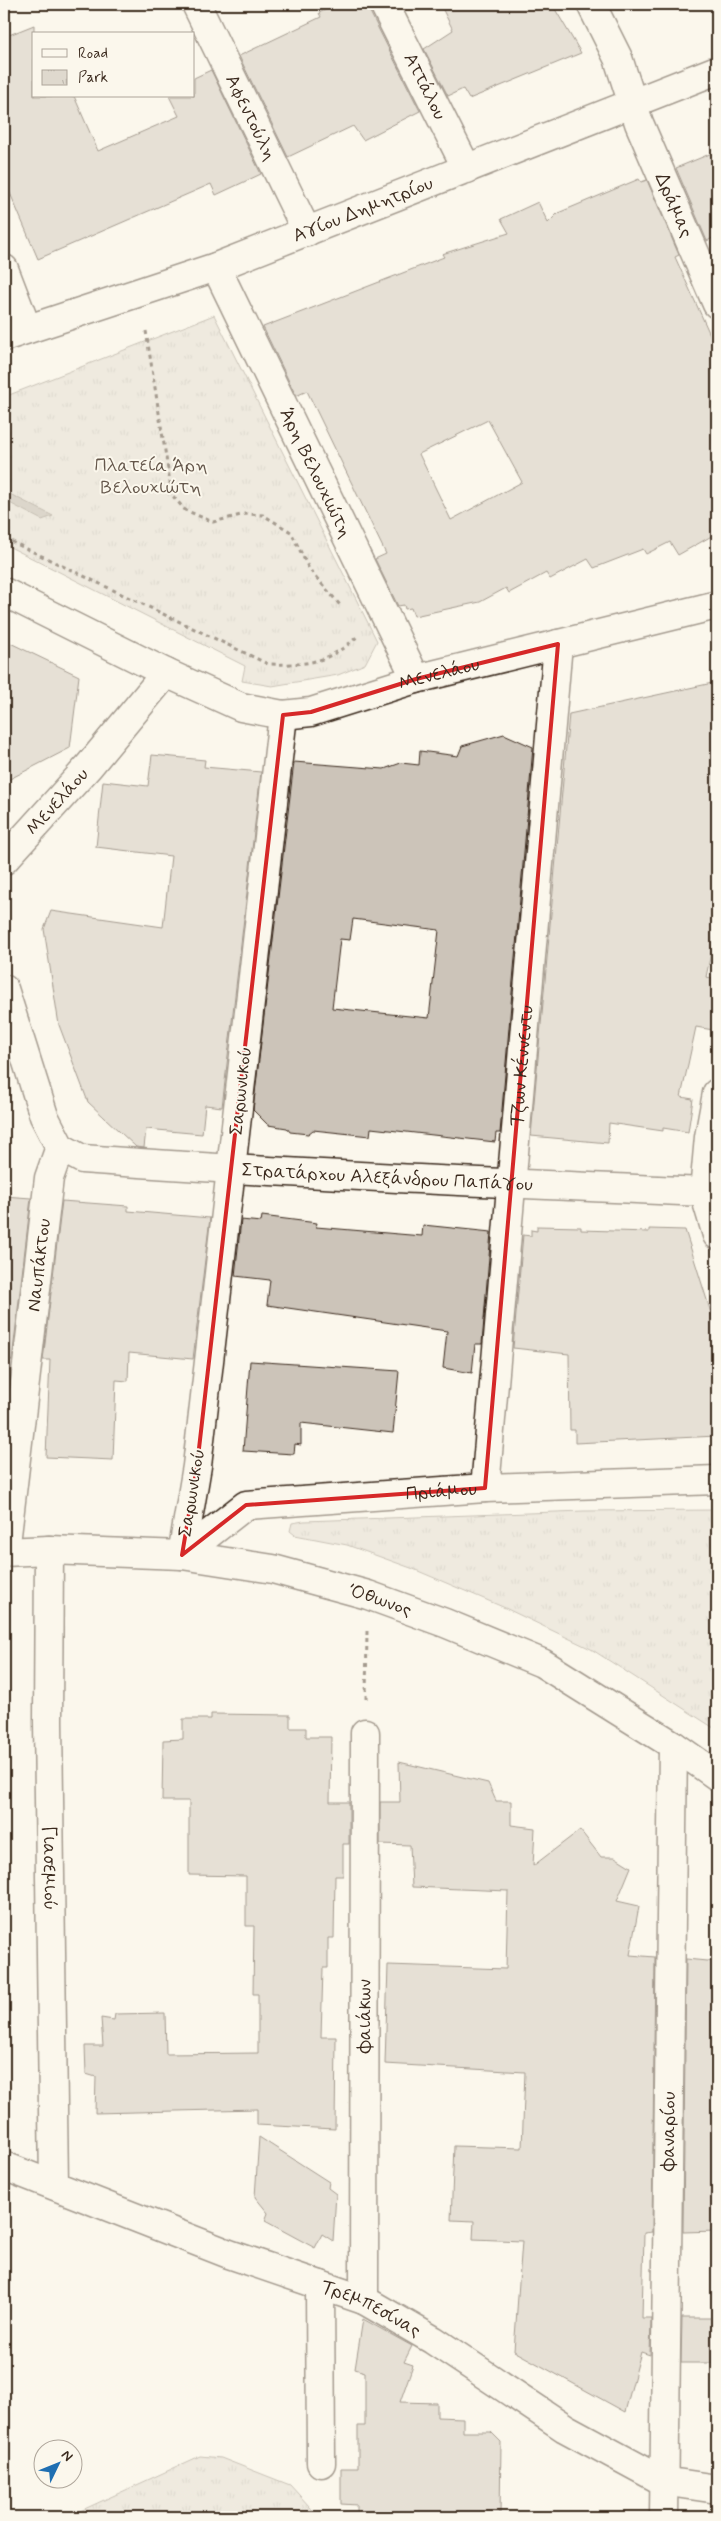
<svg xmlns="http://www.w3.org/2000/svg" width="721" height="2521" font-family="Mynerve,sans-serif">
<defs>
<pattern id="park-tufts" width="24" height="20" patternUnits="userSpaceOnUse" patternTransform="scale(1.25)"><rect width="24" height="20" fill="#dfd9ce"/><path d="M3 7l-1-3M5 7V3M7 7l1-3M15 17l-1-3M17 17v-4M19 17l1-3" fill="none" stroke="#c0bab0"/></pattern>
</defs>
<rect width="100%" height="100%" fill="#fbf7ec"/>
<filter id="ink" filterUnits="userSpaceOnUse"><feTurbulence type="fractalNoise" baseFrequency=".02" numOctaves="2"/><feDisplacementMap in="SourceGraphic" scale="10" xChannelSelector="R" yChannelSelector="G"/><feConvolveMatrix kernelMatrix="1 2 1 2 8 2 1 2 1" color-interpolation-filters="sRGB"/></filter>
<g filter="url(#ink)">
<path fill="url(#park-tufts)" stroke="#8d8276" d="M 214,315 L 377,641 L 365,664 L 338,675 L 272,686 L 242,681 L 245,666 L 4,544 L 4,397 Z
M 717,1510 L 717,1730 L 591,1649 L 503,1607 L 411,1568 L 347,1545 L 295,1535 L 290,1531 L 292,1523 L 304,1521 L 584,1511 Z
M 200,2456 L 221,2458 L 290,2485 L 319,2517 L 67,2517 Z"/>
<path fill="#b6aea2" stroke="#85796d" d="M 4,491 L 53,516 L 42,520 L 4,500 Z"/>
<path fill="#ccc4b9" stroke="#3b2a1e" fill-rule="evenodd" d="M 337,4 L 366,4 L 420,111 L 363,140 L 353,126 L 288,157 L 239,56 L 321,17 L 319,13 Z
M 440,4 L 552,4 L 581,53 L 469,99 L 463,89 L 448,96 L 424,49 L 453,30 Z
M 34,25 L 34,96 L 74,96 L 98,151 L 179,116 L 169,96 L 194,96 L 194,78 L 211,70 L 261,174 L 216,195 L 211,184 L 38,259 L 4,179 L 4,37 Z
M 717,151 L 717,236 L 707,241 L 676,168 Z
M 639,179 L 641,182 L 647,180 L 679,255 L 675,257 L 717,350 L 717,533 L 678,555 L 670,542 L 646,554 L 643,549 L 594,568 L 588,559 L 550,579 L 546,573 L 509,593 L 506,588 L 480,602 L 414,616 L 411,608 L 405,609 L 404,605 L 398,606 L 375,559 L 386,554 L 307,391 L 296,396 L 263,327 L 444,257 L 442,254 L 509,233 L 501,219 L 538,202 L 548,223 L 558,213 ZM 488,420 L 522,482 L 451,520 L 419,454 Z
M 4,640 L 79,676 L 70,748 L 4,782 Z
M 717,682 L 717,924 L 706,977 L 717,979 L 717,1009 L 713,1030 L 696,1027 L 681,1097 L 693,1099 L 688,1132 L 663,1128 L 663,1131 L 609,1123 L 608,1143 L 531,1136 L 569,714 Z
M 504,734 L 533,747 L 500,1133 L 496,1133 L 495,1142 L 371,1128 L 370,1136 L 313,1130 L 308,1134 L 290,1132 L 287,1128 L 268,1125 L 253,1110 L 294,762 L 384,769 L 401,763 L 419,765 L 420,751 L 458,756 L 462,746 ZM 353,919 L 439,930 L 429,1018 L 332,1008 L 340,939 L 350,940 Z
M 152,755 L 205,760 L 204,767 L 261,772 L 222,1107 L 205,1105 L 202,1134 L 146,1129 L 144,1148 L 136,1147 L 88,1102 L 59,1025 L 44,929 L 51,911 L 163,927 L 171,856 L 96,847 L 103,781 L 148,786 Z
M 4,1196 L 31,1198 L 12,1360 L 4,1360 Z
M 62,1201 L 128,1206 L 128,1211 L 210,1218 L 193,1359 L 129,1353 L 128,1381 L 116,1380 L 113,1460 L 46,1457 L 50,1360 L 43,1360 Z
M 262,1216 L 317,1223 L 316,1227 L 422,1236 L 423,1225 L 491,1232 L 482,1344 L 475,1344 L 472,1373 L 443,1368 L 447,1331 L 267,1305 L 270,1280 L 235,1276 L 241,1220 L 261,1222 Z
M 537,1226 L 581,1227 L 581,1230 L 649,1232 L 649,1229 L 685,1230 L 717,1332 L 717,1436 L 575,1443 L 575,1430 L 570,1430 L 569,1354 L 513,1348 L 523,1235 L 531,1236 L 531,1230 L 537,1231 Z
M 250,1361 L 399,1371 L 393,1433 L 301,1423 L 301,1445 L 295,1444 L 294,1454 L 243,1451 Z
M 211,1714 L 290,1715 L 290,1728 L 306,1728 L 306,1737 L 331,1737 L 330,1802 L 349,1802 L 349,1844 L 343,1844 L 343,1876 L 335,1876 L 334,1938 L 328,1938 L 328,1968 L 323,1968 L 321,2037 L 336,2037 L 335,2129 L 257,2125 L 257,2109 L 95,2113 L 96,2077 L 86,2074 L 85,2046 L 103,2046 L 101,2018 L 114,2020 L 115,2014 L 165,2013 L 166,2054 L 258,2053 L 258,1994 L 253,1994 L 254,1926 L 246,1926 L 246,1876 L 189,1875 L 189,1801 L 162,1801 L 163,1740 L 183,1739 L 183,1719 L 211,1719 Z
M 399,1762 L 488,1783 L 496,1801 L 511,1801 L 511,1825 L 535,1828 L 533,1866 L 580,1830 L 601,1857 L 615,1857 L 631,1867 L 617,1901 L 639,1906 L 630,1955 L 655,1957 L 652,2232 L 644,2233 L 642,2318 L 651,2318 L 650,2355 L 641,2352 L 625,2412 L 514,2351 L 522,2241 L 473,2239 L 474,2221 L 451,2220 L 454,2146 L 522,2148 L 525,2072 L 385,2064 L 388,1965 L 506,1969 L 508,1891 L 412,1887 L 410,1845 L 380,1844 L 380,1802 L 400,1802 Z
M 686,1959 L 717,1962 L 717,2231 L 683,2232 Z
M 259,2137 L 329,2182 L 328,2188 L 336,2194 L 333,2241 L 322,2234 L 315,2248 L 265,2221 L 268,2213 L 255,2197 Z
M 682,2318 L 717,2318 L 717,2363 L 681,2363 Z
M 363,2319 L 412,2346 L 404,2362 L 413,2365 L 400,2402 L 437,2403 L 437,2417 L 463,2418 L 463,2432 L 491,2432 L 501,2442 L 500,2517 L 357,2517 L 357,2505 L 341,2504 L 341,2468 L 358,2468 L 358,2426 L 365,2426 L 365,2372 L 355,2369 Z"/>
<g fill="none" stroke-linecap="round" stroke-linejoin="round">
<defs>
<g id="street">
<path id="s1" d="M 196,4 L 307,232"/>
<path id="s2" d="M 384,4 L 467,169"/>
<path id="s3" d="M 591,4 L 618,58 L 639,123 L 717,304"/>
<path id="s4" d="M 216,267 L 416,679"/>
<path d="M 4,269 L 27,329"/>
<path id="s5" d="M 4,592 L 166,673 L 241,707 L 283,715 L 311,712 L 416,679 L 717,605"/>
<path id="s6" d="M 283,715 L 197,1466 L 182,1555 L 273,1569 L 368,1595 L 445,1623 L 542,1663 L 673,1745 L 717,1776"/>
<path id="s7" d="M 4,860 L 89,766 L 166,673"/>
<path d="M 704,1192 L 709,1137 L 717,1093"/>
<path id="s8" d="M 485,1488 L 558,644"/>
<path id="s9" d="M 49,1550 L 48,1721 L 54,2185"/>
<path id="s10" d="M 5,1552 L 49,1178 L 60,1147"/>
<path id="s11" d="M 4,2166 L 229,2254 L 364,2300 L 433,2340 L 565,2428 L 663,2481 L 717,2489"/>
<path d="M 320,2285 L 321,2463"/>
<path id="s12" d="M 364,2300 L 365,1733"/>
<path id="s13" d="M 664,2517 L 673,1745"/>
</g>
<g id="secondary">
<path id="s14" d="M 4,337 L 216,267 L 717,70"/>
<path id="s15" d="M 4,989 L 44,1116 L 60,1147 L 82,1159 C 289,1174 496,1183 704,1192 L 717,1191"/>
<path d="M 704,1192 L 717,1235"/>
<path id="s16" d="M 4,1552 L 49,1550 L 182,1555 L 246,1505 L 485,1488 L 717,1480"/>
</g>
</defs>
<use href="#street" stroke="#3b2a1e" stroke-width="31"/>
<use href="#secondary" stroke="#3b2a1e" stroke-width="31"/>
<path stroke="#3b2a1e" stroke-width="3" stroke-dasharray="4 4" stroke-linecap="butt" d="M 146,331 L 172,495 L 185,510 L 213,522 L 245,514 L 263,515 L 291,532 L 309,569 L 340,605
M 4,538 L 268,664 C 307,665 327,664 358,636
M 366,1699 L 367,1631"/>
<use href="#street" stroke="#fbf7ec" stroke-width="28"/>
<use href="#secondary" stroke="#fbf7ec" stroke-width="28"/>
</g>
</g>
<path d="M0 0H721V2521H0ZM 558,644 L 485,1488 L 246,1505 L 182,1555 L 197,1466 L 283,715 L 311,712 L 416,679 Z" fill="#fbf7ec" fill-opacity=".55" fill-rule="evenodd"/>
<path fill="none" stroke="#d62828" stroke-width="4" stroke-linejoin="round" d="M 558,644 L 485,1488 L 246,1505 L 182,1555 L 197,1466 L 283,715 L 311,712 L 416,679 Z"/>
<g text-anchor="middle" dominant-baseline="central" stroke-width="4" stroke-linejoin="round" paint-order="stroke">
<g font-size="19" fill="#3b2a1e" stroke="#fbf7ec">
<text stroke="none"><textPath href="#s2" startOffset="92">Αττάλου</textPath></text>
<text stroke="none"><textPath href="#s1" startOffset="126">Αφεντούλη</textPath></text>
<text stroke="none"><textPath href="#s3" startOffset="218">Δράμας</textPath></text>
<text stroke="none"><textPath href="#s14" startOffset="381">Αγίου Δημητρίου</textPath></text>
<text stroke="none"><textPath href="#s4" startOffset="229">Άρη Βελουχιώτη</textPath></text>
<text stroke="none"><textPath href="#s5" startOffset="468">Μενελάου</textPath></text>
<text stroke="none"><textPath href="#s7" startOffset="79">Μενελάου</textPath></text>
<text stroke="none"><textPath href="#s8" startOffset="424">Τζων Κέννεντυ</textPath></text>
<text transform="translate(241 1091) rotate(-84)">Σαρωνικού</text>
<text stroke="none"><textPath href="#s15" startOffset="499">Στρατάρχου Αλεξάνδρου Παπάγου</textPath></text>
<text stroke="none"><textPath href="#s10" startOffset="289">Ναυπάκτου</textPath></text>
<text stroke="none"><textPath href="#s16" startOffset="455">Πριάμου</textPath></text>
<text transform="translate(192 1493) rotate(-81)">Σαρωνικού</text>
<text stroke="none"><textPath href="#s6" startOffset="1050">Όθωνος</textPath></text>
<text stroke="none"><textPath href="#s9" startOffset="318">Γιασεμιού</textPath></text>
<text stroke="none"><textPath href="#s12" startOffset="284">Φαιάκων</textPath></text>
<text stroke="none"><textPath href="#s13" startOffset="386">Φαναρίου</textPath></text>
<text stroke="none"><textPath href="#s11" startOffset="394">Τρεμπεσίνας</textPath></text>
</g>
<g font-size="19" fill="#64564a" stroke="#fbf7ec">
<text x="151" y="465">Πλατεία Άρη<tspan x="151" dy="22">Βελουχιώτη</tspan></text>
</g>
</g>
<rect width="721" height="2521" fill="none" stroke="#fbf7ec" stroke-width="20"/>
<rect x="10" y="10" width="701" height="2501" fill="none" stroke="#3b2a1e" stroke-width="2" filter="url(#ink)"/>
<rect x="32" y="32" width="162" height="65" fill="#fbf7ec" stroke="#aea59a"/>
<rect x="42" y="49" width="25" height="8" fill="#fbf7ec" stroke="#aea59a"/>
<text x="78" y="58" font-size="15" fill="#3b2a1e">Road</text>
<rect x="42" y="70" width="25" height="15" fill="url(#park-tufts)" stroke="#aea59a"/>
<text x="78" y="82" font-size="15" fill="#3b2a1e">Park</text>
<g transform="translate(58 2464) rotate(47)"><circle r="24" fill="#fbf7ec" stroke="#aea59a"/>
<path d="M0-4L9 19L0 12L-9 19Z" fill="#1f6fb2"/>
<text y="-8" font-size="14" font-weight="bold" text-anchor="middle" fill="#3b2a1e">N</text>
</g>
</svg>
